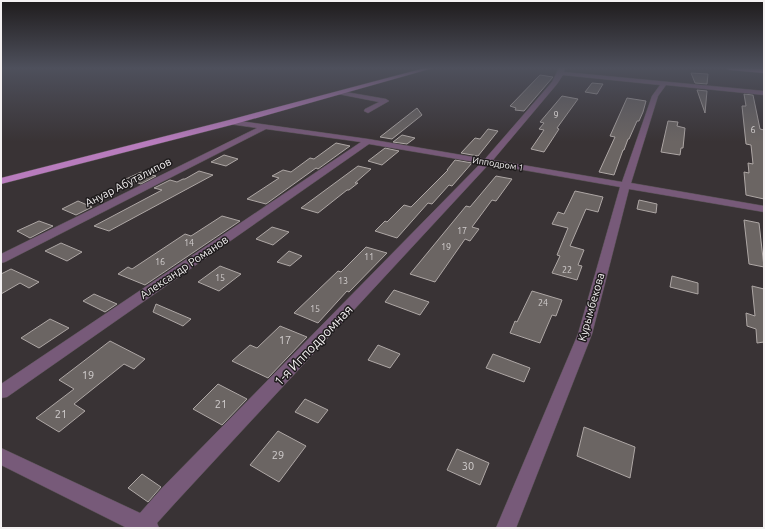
<svg xmlns="http://www.w3.org/2000/svg" width="765" height="529" font-family="Ubuntu,sans-serif">
<rect width="100%" height="100%" fill="#393335"/>
<path fill="#6b6563" stroke="#aea7a5" d="M 691,73 L 708,74 L 707,84 L 695,83 Z
M 540,75 L 553,77 L 524,111 L 515,110 L 516,108 L 510,106 Z
M 592,83 L 603,84 L 597,94 L 585,92 Z
M 697,90 L 707,91 L 705,113 Z
M 744,94 L 753,95 L 760,129 L 764,130 L 764,199 L 746,195 L 744,172 L 749,173 L 748,163 L 753,164 L 751,145 L 746,144 L 742,106 L 746,106 Z
M 562,96 L 578,99 L 557,128 L 559,129 L 544,152 L 531,149 L 544,130 L 539,129 L 544,123 L 540,122 Z
M 627,98 L 646,101 L 643,112 L 639,121 L 637,121 L 629,139 L 628,139 L 624,150 L 623,150 L 614,175 L 599,172 L 615,137 L 610,136 Z
M 417,108 L 422,115 L 392,139 L 380,137 Z
M 668,121 L 678,122 L 677,126 L 685,128 L 683,148 L 681,148 L 680,155 L 661,152 Z
M 488,129 L 498,131 L 478,156 L 461,153 L 475,138 L 480,139 Z
M 402,135 L 415,138 L 407,144 L 393,142 Z
M 336,143 L 350,146 L 318,169 L 316,168 L 266,204 L 247,199 L 279,178 L 272,176 L 283,170 L 291,172 L 310,158 L 314,159 Z
M 385,148 L 399,151 L 382,165 L 368,161 Z
M 224,155 L 238,159 L 226,166 L 211,162 Z
M 455,160 L 472,163 L 452,186 L 449,185 L 432,204 L 428,203 L 397,238 L 375,231 L 385,221 L 387,222 L 404,205 L 411,207 L 448,170 L 447,170 Z
M 358,166 L 371,169 L 355,183 L 358,183 L 349,190 L 347,190 L 318,213 L 301,208 Z
M 199,171 L 213,175 L 109,231 L 94,226 L 162,190 L 154,188 L 170,180 L 177,182 L 183,179 L 185,179 Z
M 141,172 L 156,176 L 141,184 L 126,179 Z
M 496,176 L 512,179 L 496,201 L 492,200 L 472,227 L 479,229 L 470,241 L 465,239 L 435,282 L 410,274 L 466,206 L 470,207 Z
M 575,191 L 603,197 L 598,212 L 586,209 L 570,246 L 584,250 L 578,265 L 582,266 L 577,280 L 552,273 L 560,256 L 557,255 L 568,228 L 552,224 L 558,212 L 564,214 Z
M 639,200 L 657,204 L 656,213 L 637,209 Z
M 78,201 L 92,207 L 76,215 L 62,209 Z
M 222,216 L 240,221 L 145,285 L 118,274 L 128,267 L 132,269 L 185,234 L 191,236 Z
M 744,220 L 759,223 L 764,267 L 749,264 Z
M 39,221 L 53,226 L 30,238 L 17,231 Z
M 272,227 L 289,232 L 273,245 L 256,239 Z
M 61,243 L 82,252 L 67,261 L 45,251 Z
M 366,247 L 387,253 L 349,292 L 347,291 L 318,323 L 294,313 L 338,271 L 341,272 Z
M 289,251 L 302,256 L 290,266 L 277,262 Z
M 220,266 L 241,274 L 219,291 L 198,282 Z
M 11,269 L 39,282 L 29,288 L 20,283 L 1,294 L 1,274 Z
M 672,276 L 698,283 L 698,294 L 670,287 Z
M 752,286 L 764,289 L 764,342 L 757,343 L 756,329 L 747,326 L 746,313 L 755,316 Z
M 394,290 L 429,302 L 420,315 L 385,302 Z
M 532,291 L 562,300 L 556,316 L 552,315 L 540,343 L 510,333 L 515,321 L 517,322 Z
M 94,294 L 117,304 L 105,312 L 83,301 Z
M 156,304 L 191,319 L 183,326 L 153,312 Z
M 50,319 L 69,328 L 39,348 L 21,338 Z
M 280,326 L 307,337 L 268,378 L 232,361 L 250,345 L 257,348 Z
M 110,341 L 145,359 L 134,369 L 124,364 L 74,404 L 85,411 L 59,432 L 36,418 L 74,389 L 59,380 Z
M 378,345 L 400,354 L 390,368 L 368,360 Z
M 493,354 L 530,368 L 524,382 L 486,368 Z
M 218,384 L 247,399 L 222,425 L 193,409 Z
M 305,399 L 328,410 L 318,423 L 295,412 Z
M 584,427 L 635,447 L 630,478 L 577,456 Z
M 278,431 L 306,446 L 279,482 L 250,465 Z
M 457,449 L 489,463 L 480,485 L 447,470 Z
M 142,474 L 161,487 L 148,502 L 128,488 Z"/>
<g fill="none" stroke-linecap="round" stroke-linejoin="round">
<defs>
<path id="minor" d="M 559,68 L 565,68 L 564,72 L 764,91 L 764,95 L 666,85 L 658,96 L 631,183 L 764,206 L 764,212 L 629,189 L 592,334 L 516,528 L 496,528 L 578,334 L 620,187 L 489,164 L 176,502 L 157,523 L 159,528 L 127,528 L 1,465 L 1,448 L 140,513 L 162,488 L 481,163 L 369,144 L 7,397 L 1,398 L 1,384 L 361,142 L 266,129 L 5,262 L 1,263 L 1,254 L 257,128 L 229,124 L 228,122 L 232,120 L 368,139 L 485,159 L 552,82 ZM 563,75 L 660,85 L 652,96 L 622,182 L 493,160 L 557,84 Z
M 340,91 L 386,99 L 389,101 L 368,113 L 364,111 L 365,109 L 379,102 L 338,94 L 337,93 Z"/>
<path id="major" d="M 425,68 L 433,68 L 235,124 L 1,184 L 1,178 L 229,120 Z
M 726,68 L 764,69 L 764,73 L 729,70 Z"/>
</defs>
<use href="#minor" stroke="#575153" stroke-width="1"/>
<use href="#major" stroke="#575153" stroke-width="1"/>
<use href="#minor" fill="#775a79" fill-rule="evenodd"/>
<use href="#major" fill="#b87cbd" fill-rule="evenodd"/>
</g>
<linearGradient id="sky" x2="0" y2="1"><stop stop-color="#1f1c1d"/><stop offset="0.48" stop-color="#4e505c"/><stop offset="1" stop-color="#4e505c" stop-opacity="0"/></linearGradient>
<rect width="765" height="142" fill="url(#sky)"/>
<g text-anchor="middle" dominant-baseline="central" stroke-width="3" stroke-linejoin="round" paint-order="stroke">
<g font-size="9" fill="#d2cece">
<text x="556" y="115">9</text>
<text x="753" y="130">6</text>
<text x="462" y="231">17</text>
<text x="189" y="243">14</text>
<text x="446" y="247">19</text>
<text x="369" y="257">11</text>
<text x="160" y="262">16</text>
<text x="567" y="270">22</text>
<text x="220" y="278">15</text>
<text x="343" y="281">13</text>
<text x="543" y="303">24</text>
<text x="315" y="309">15</text>
</g>
<g font-size="9" fill="#f4f1f2" stroke="#1e1b1c">
<text transform="translate(498 164) rotate(9)">Ипподром 1</text>
</g>
<g font-size="11" fill="#f4f1f2" stroke="#1e1b1c">
<text transform="translate(128 182) rotate(-27)">Ануар Абуталипов</text>
<text transform="translate(184 267) rotate(-34)">Александр Романов</text>
<text transform="translate(591 307) rotate(-74)">Курымбекова</text>
</g>
<g font-size="11" fill="#d2cece">
<text x="285" y="340">17</text>
<text x="88" y="375">19</text>
<text x="221" y="404">21</text>
<text x="61" y="414">21</text>
<text x="278" y="455">29</text>
<text x="468" y="466">30</text>
</g>
<g font-size="13" fill="#f4f1f2" stroke="#1e1b1c">
<text transform="translate(313 345) rotate(-46)">1-я Ипподромная</text>
</g>
</g>
<rect width="765" height="529" fill="none" stroke="#f4f1f2" stroke-width="4"/>
</svg>
